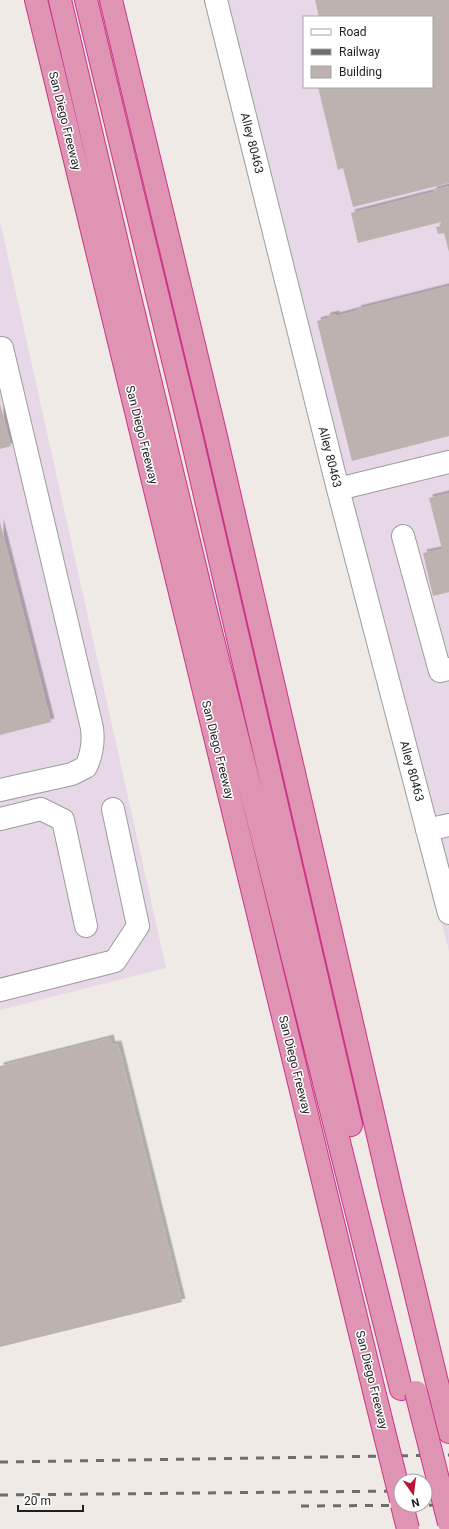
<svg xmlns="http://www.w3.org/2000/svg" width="449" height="1529" font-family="Roboto,sans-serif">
<defs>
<filter id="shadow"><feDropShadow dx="3.5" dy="-3.5" stdDeviation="0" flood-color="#0004"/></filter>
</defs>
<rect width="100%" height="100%" fill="#efeae6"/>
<path fill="#e7d8e7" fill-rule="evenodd" d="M 208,0 L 449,0 L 449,951 ZM 304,17 L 432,17 L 432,87 L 304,87 Z
M 0,221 L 166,968 L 0,1010 Z"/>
<path fill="#bcb2af" filter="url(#shadow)" d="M 315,0 L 449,0 L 449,183 L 353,207 L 343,168 L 338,170 L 318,87 L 432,87 L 432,17 L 319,17 Z
M 449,186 L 449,252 L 444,233 L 438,234 L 436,227 L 442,226 L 441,222 L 358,243 L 351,213 L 433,192 L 433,190 Z
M 449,286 L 449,436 L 352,461 L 317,321 L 327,318 L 327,316 L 336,314 L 336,316 L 358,310 L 357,309 Z
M 0,404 L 11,446 L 0,449 Z
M 449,493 L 449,592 L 433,596 L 423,553 L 442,549 L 429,498 Z
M 0,522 L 51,722 L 0,735 Z
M 110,1038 L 112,1045 L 118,1044 L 182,1302 L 0,1347 L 0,1066 Z"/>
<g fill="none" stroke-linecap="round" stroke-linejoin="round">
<defs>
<path id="minor" d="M 216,0 L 338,489 L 449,913
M 338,489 L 449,462
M 403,536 L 440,671 L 449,669
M 0,790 L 72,774 L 86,767 C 92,754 94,743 92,728 L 2,348
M 0,819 L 41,809 L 63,820 L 86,926
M 427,830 L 449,825
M 0,990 L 115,961 L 138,926 L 113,809"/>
<path id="highway" d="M 36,0 L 375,1395
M 60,0 L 127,285 L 205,608 L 401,1389
M 86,0 L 188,422 L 351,1125
M 111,0 L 214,428 L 393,1200 L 449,1432"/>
</defs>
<use href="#minor" stroke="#9c9c9c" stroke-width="24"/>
<use href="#highway" stroke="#cc3489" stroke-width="24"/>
<use href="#minor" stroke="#fff" stroke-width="22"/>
<use href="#highway" stroke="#df94b3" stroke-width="22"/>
<path stroke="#6d6d6d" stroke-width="3" stroke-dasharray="8 8" stroke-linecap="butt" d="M 0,1462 L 449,1455
M 425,1490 L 449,1490
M 0,1495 L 401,1491
M 301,1506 L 449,1505"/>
<defs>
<path id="highway-bridge" d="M 416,1392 L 449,1523
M 375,1395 L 401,1500
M 402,1505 L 408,1529"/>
</defs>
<use href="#highway-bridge" stroke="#cc3489" stroke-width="24" stroke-linecap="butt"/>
<use href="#highway-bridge" stroke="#df94b3" stroke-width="22"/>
</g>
<g text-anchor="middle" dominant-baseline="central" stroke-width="3" stroke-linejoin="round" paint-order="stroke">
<g font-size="12" fill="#1f1f1f" stroke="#fff">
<text transform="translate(65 121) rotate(76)">San Diego Freeway</text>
<text transform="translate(252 143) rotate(76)">Alley 80463</text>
<text transform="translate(142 435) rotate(76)">San Diego Freeway</text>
<text transform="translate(330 457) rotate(76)">Alley 80463</text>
<text transform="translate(218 750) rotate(76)">San Diego Freeway</text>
<text transform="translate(412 771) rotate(75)">Alley 80463</text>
<text transform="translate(295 1065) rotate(76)">San Diego Freeway</text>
<text transform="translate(372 1380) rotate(76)">San Diego Freeway</text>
</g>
</g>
<rect x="303" y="16" width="130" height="72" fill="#ffffff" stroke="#a5a5a5"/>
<rect x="311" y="29" width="20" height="6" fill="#ffffff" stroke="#a5a5a5"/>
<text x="339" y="36" font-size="12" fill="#1f1f1f">Road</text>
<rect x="311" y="49" width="20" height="6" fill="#6d6d6d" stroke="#a5a5a5"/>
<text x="339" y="56" font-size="12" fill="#1f1f1f">Railway</text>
<rect x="311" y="66" width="20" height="12" fill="#bcb2af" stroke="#a5a5a5"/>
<text x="339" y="76" font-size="12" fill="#1f1f1f">Building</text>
<g transform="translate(413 1493) rotate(166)"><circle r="19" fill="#ffffff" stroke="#a5a5a5"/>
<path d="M0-3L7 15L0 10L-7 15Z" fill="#bc1237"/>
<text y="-6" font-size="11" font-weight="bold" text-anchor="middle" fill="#1f1f1f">N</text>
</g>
<path d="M18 1505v6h65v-6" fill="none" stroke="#1f1f1f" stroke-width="2"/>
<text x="24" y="1505" font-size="12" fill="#1f1f1f" stroke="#ffffff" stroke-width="3" paint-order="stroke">20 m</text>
</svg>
